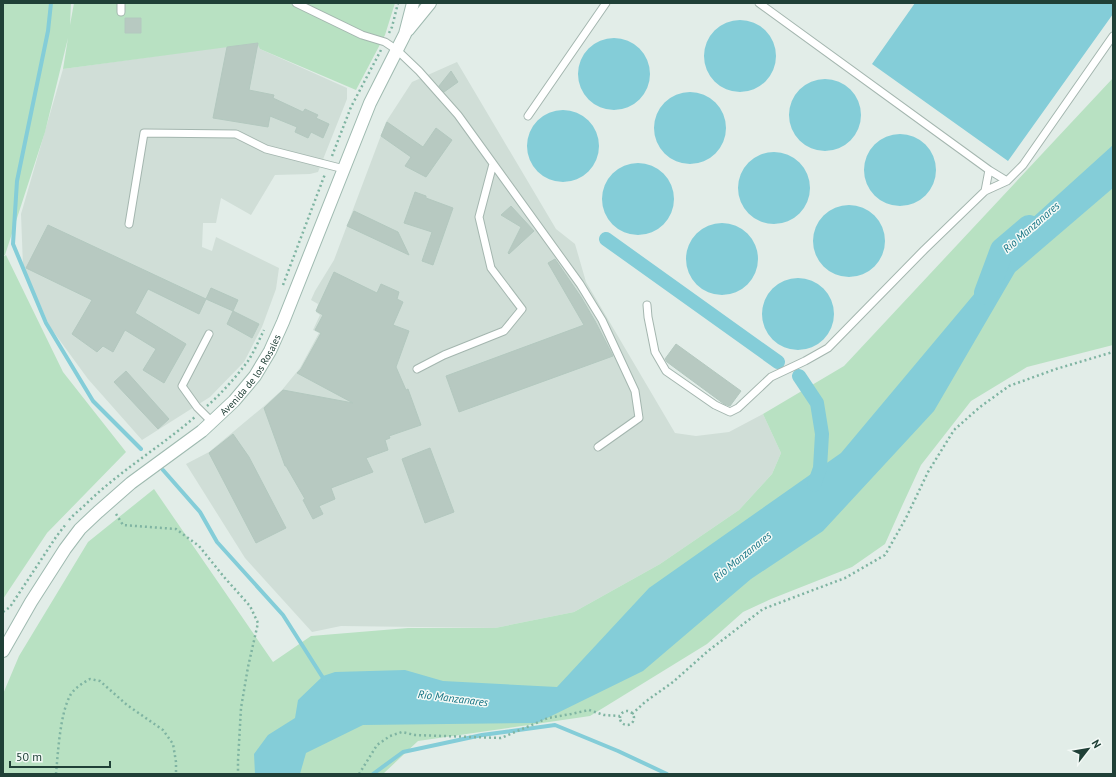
<svg xmlns="http://www.w3.org/2000/svg" width="1116" height="777" font-family="'PT Sans',sans-serif">
<rect width="100%" height="100%" fill="#e2ede8"/>
<path fill="#d0ded7" d="M 258,42 L 260,49 L 347,88 L 347,99 L 318,172 L 310,174 L 275,175 L 251,215 L 221,198 L 216,223 L 203,223 L 202,247 L 212,251 L 216,237 L 279,268 L 276,289 L 262,327 L 244,362 L 210,397 L 142,440 L 88,379 L 50,327 L 23,266 L 21,214 L 63,69 Z
M 457,62 L 556,229 L 575,244 L 586,282 L 675,433 L 696,436 L 729,432 L 763,414 L 781,453 L 772,474 L 739,510 L 660,564 L 574,612 L 495,628 L 341,626 L 312,632 L 245,558 L 186,464 L 209,452 L 263,407 L 282,390 L 300,368 L 319,333 L 313,330 L 320,315 L 316,312 L 318,304 L 311,300 L 315,291 L 334,260 L 386,122 L 412,82 Z"/>
<path fill="#b8e1c2" d="M 3,3 L 71,3 L 70,25 L 74,3 L 395,3 L 385,35 L 356,90 L 260,49 L 257,43 L 63,69 L 68,38 L 45,132 L 5,255 L 3,256 Z
M 1113,78 L 1113,345 L 1027,367 L 971,401 L 921,465 L 902,506 L 885,544 L 852,567 L 771,599 L 743,612 L 707,644 L 590,716 L 418,741 L 383,774 L 4,774 L 3,771 L 3,694 L 19,656 L 88,542 L 154,489 L 273,662 L 311,636 L 408,628 L 495,628 L 574,612 L 660,564 L 739,510 L 772,474 L 781,453 L 763,414 L 844,366 Z
M 6,255 L 63,372 L 126,452 L 47,533 L 3,599 L 3,257 Z"/>
<path fill="#84cdd8" d="M 915,3 L 1113,3 L 1113,14 L 1008,161 L 872,64 Z
M704 56a36 36 0 1 1 72 0a36 36 0 1 1-72 0Z
M578 74a36 36 0 1 1 72 0a36 36 0 1 1-72 0Z
M789 115a36 36 0 1 1 72 0a36 36 0 1 1-72 0Z
M654 128a36 36 0 1 1 72 0a36 36 0 1 1-72 0Z
M527 146a36 36 0 1 1 72 0a36 36 0 1 1-72 0Z
M864 170a36 36 0 1 1 72 0a36 36 0 1 1-72 0Z
M 1113,145 L 1113,188 L 1015,272 L 934,411 L 823,531 L 751,579 L 643,671 L 537,723 L 363,725 L 306,753 L 300,774 L 255,774 L 254,754 L 268,735 L 295,718 L 298,700 L 323,676 L 335,672 L 405,670 L 443,681 L 557,687 L 649,588 L 841,453 L 991,274 L 1008,240 Z
M738 188a36 36 0 1 1 72 0a36 36 0 1 1-72 0Z
M602 199a36 36 0 1 1 72 0a36 36 0 1 1-72 0Z
M813 241a36 36 0 1 1 72 0a36 36 0 1 1-72 0Z
M686 259a36 36 0 1 1 72 0a36 36 0 1 1-72 0Z
M762 314a36 36 0 1 1 72 0a36 36 0 1 1-72 0Z"/>
<g fill="none" stroke-linecap="round" stroke-linejoin="round">
<path stroke="#84cdd8" stroke-width="4" d="M 51,3 L 48,31 L 17,181 L 13,244 L 46,323 L 93,401 L 141,449
M 163,470 L 200,512 L 217,542 L 283,615 L 325,681
M 373,774 L 403,752 L 482,735 L 555,725 L 618,751 L 667,774"/>
<path stroke="#84cdd8" stroke-width="14" d="M 606,239 L 778,362
M 799,376 L 817,403 L 822,434 L 820,468 L 814,485"/>
<path stroke="#84cdd8" stroke-width="24" d="M 986,293 L 1002,250 L 1029,227"/>
</g>
<path fill="#b7c9c1" stroke="#b3c8bf" d="M 125,18 L 141,18 L 141,33 L 125,33 Z
M 258,43 L 249,90 L 274,95 L 273,98 L 303,112 L 305,109 L 318,115 L 316,118 L 329,124 L 323,138 L 311,132 L 308,138 L 295,132 L 297,127 L 270,116 L 268,127 L 213,118 L 227,47 Z
M 451,71 L 458,82 L 444,92 L 439,86 Z
M 387,122 L 423,147 L 436,128 L 452,140 L 426,177 L 405,166 L 411,157 L 381,136 Z
M 415,192 L 426,196 L 426,198 L 453,208 L 433,265 L 422,261 L 432,232 L 404,223 Z
M 511,206 L 534,231 L 509,254 L 508,253 L 521,227 L 501,215 Z
M 354,211 L 398,232 L 409,255 L 347,226 Z
M 48,225 L 206,299 L 199,314 L 148,289 L 135,313 L 186,344 L 164,383 L 143,370 L 156,349 L 125,330 L 113,352 L 103,346 L 97,352 L 72,334 L 92,300 L 26,268 Z
M 555,259 L 581,297 L 595,321 L 613,356 L 459,412 L 446,376 L 584,325 L 548,263 Z
M 334,272 L 377,293 L 381,284 L 399,292 L 397,299 L 403,302 L 393,325 L 409,331 L 396,367 L 406,390 L 408,389 L 421,425 L 389,436 L 390,438 L 385,440 L 388,450 L 366,458 L 373,472 L 331,488 L 335,499 L 319,506 L 323,514 L 313,519 L 303,500 L 305,499 L 286,466 L 285,466 L 264,408 L 283,390 L 353,403 L 297,373 L 301,369 L 321,333 L 315,330 L 323,315 L 316,311 Z
M 211,288 L 238,300 L 233,311 L 206,299 Z
M 233,311 L 259,324 L 252,338 L 227,324 Z
M 676,344 L 741,391 L 730,406 L 724,404 L 667,362 L 665,359 Z
M 126,371 L 169,419 L 158,429 L 114,382 Z
M 233,434 L 249,457 L 286,528 L 256,543 L 209,453 Z
M 430,448 L 454,512 L 425,523 L 402,459 Z"/>
<g fill="none" stroke-linecap="round" stroke-linejoin="round">
<defs>
<path id="lane" d="M 296,3 L 362,35 L 385,42 L 397,50 L 419,71 L 458,115 L 580,284 L 602,320 L 635,391 L 639,418 L 598,447
M 759,3 L 989,170 L 985,191
M 121,12 L 121,3
M 528,116 L 606,3
M 989,170 L 1007,181
M 129,224 L 144,133 L 236,134 L 266,149 L 344,169
M 647,305 L 648,317 L 655,352 L 666,371 L 715,405 L 730,412 L 738,408 L 771,377 L 805,361 L 828,348 L 924,250 L 985,191 L 1007,181 L 1023,165 L 1113,36
M 209,334 L 182,386 L 197,407 L 212,422
M 417,369 L 444,355 L 504,331 L 522,309 L 491,268 L 479,217 L 493,164"/>
<g id="secondary">
<path d="M 408,30 L 430,3"/>
<path id="s1" d="M 3,651 L 31,602 L 65,549 L 80,529 L 98,512 L 131,483 L 202,431 L 234,401 L 255,376 L 270,351 L 283,322 L 370,103 L 405,34 L 413,3"/>
</g>
</defs>
<use href="#lane" stroke="#a4b6af" stroke-width="9"/>
<use href="#secondary" stroke="#9fbab0" stroke-width="14"/>
<path stroke="#7fb4a2" stroke-width="2.5" stroke-dasharray="2 3" stroke-linecap="butt" d="M 389,33 L 392,27 L 398,3
M 332,156 L 351,107 L 381,50
M 283,285 L 325,174
M 207,406 C 222,393 236,377 248,361 C 254,352 259,340 264,330
M 116,514 L 123,525 L 176,529 L 199,546 L 224,577 L 250,606 L 258,623 L 248,667 L 241,708 L 238,761 L 238,774
M 69,520 C 74,514 81,509 87,503 C 120,471 160,447 195,417
M 3,612 L 10,607 L 56,537 L 66,524
M620 718a7 7 0 1 1 14 0a7 7 0 1 1-14 0Z
M 632,714 L 645,702 L 673,682 L 708,651 L 763,609 L 845,578 L 885,555 L 906,518 L 928,472 L 954,430 L 980,407 L 1009,386 L 1056,369 L 1113,352
M 56,774 C 58,753 60,712 71,694 C 76,687 83,683 90,679 L 100,681 L 127,705 L 163,730 L 173,744 L 176,762 L 176,774
M 359,774 L 377,745 L 390,736 L 402,732 L 415,735 L 501,738 L 548,718 L 571,714 L 589,710 L 604,715 L 620,716"/>
<use href="#lane" stroke="#fff" stroke-width="7"/>
<use href="#secondary" stroke="#fff" stroke-width="12"/>
</g>
<g text-anchor="middle" dominant-baseline="central" stroke-width="3" stroke-linejoin="round" paint-order="stroke">
<g font-size="10" fill="#204037" stroke="#f3f9f6">
<text stroke="none"><textPath href="#s1" startOffset="376">Avenida de los Rosales</textPath></text>
</g>
<g font-size="11" font-style="italic" fill="#147383" stroke="#f3f9f6">
<text transform="translate(1031 227) rotate(-41)">Río Manzanares</text>
<text transform="translate(742 556) rotate(-39)">Río Manzanares</text>
<text transform="translate(453 698) rotate(7)">Río Manzanares</text>
</g>
</g>
<rect width="1116" height="777" fill="none" stroke="#204037" stroke-width="8"/>
<g transform="translate(1088 749) rotate(59)" stroke="#f3f9f6" stroke-width="3" paint-order="stroke">
<path d="M0-3L7 15L0 10L-7 15Z" fill="#204037"/>
<text y="-6" font-size="11" font-weight="bold" text-anchor="middle" fill="#204037">N</text>
</g>
<path d="M10 761v6h100v-6" fill="none" stroke="#204037" stroke-width="2"/>
<text x="16" y="761" font-size="12" fill="#204037" stroke="#f3f9f6" stroke-width="3" paint-order="stroke">50 m</text>
</svg>
